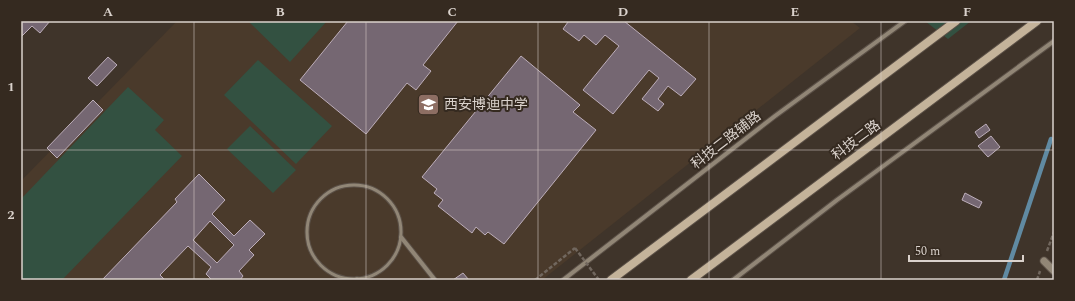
<svg xmlns="http://www.w3.org/2000/svg" width="1075" height="301" font-family="Spectral,'Noto Sans SC',serif">
<rect width="100%" height="100%" fill="#3f342a"/>
<path fill="#4a3a2b" d="M 177,21 L 851,21 L 860,28 L 542,280 L 21,280 L 21,181 Z"/>
<path fill="#335141" d="M 248,21 L 327,21 L 290,62 Z
M 925,21 L 971,21 L 948,39 Z
M 258,60 L 332,126 L 296,164 L 224,95 Z
M 128,87 L 164,120 L 155,130 L 182,156 L 62,280 L 21,280 L 21,199 Z
M 250,126 L 296,170 L 273,193 L 227,149 Z"/>
<g fill="none" stroke-linecap="round" stroke-linejoin="round">
<path stroke="#608aa2" stroke-width="4.5" d="M 1004,280 L 1051,139"/>
</g>
<path fill="#756772" stroke="#bdaeba" fill-rule="evenodd" d="M 21,21 L 50,21 L 40,33 L 32,26 L 21,37 Z
M 348,21 L 458,21 L 423,65 L 431,71 L 416,90 L 407,83 L 366,134 L 300,80 Z
M 567,21 L 624,21 L 696,79 L 681,96 L 668,86 L 658,99 L 664,104 L 658,111 L 642,99 L 659,78 L 649,70 L 613,114 L 583,90 L 619,46 L 605,35 L 596,45 L 584,35 L 579,41 L 563,29 L 568,22 Z
M 521,56 L 580,105 L 573,112 L 596,130 L 504,244 L 488,232 L 485,235 L 476,227 L 472,233 L 438,206 L 443,200 L 434,193 L 437,189 L 422,177 Z
M 108,57 L 117,65 L 97,86 L 88,78 Z
M 93,100 L 103,110 L 57,158 L 47,148 Z
M 986,124 L 990,130 L 979,138 L 975,132 Z
M 991,136 L 1000,147 L 988,157 L 978,146 Z
M 199,174 L 225,200 L 212,214 L 234,236 L 250,220 L 265,234 L 249,250 L 254,255 L 239,271 L 243,276 L 240,280 L 212,280 L 206,274 L 211,267 L 188,246 L 160,275 L 165,280 L 102,280 L 177,202 L 175,199 ZM 210,221 L 234,245 L 217,263 L 193,240 Z
M 965,193 L 982,202 L 979,208 L 962,200 Z
M 463,273 L 469,280 L 453,280 Z"/>
<g fill="none" stroke-linecap="round" stroke-linejoin="round">
<defs>
<path id="service" d="M307 232a47 47 0 1 1 94 0a47 47 0 1 1-94 0Z"/>
<path id="minor" d="M 401,237 L 435,280
M 357,279 L 358,280
M 563,280 L 775,116 L 905,21
M 733,280 L 837,200 L 1054,41"/>
<path id="tertiary" d="M 1044,261 L 1054,271"/>
<path id="secondary" d="M 611,280 L 956,21
M 691,280 L 1037,21"/>
</defs>
<use href="#service" stroke="#5b5047" stroke-width="5"/>
<use href="#minor" stroke="#5b5047" stroke-width="6"/>
<use href="#tertiary" stroke="#5b5047" stroke-width="9"/>
<use href="#secondary" stroke="#5b5047" stroke-width="10"/>
<path stroke="#71675e" stroke-width="2.5" stroke-dasharray="4 2" stroke-linecap="butt" d="M 1047,251 L 1054,232
M 535,280 L 575,248
M 1037,280 L 1040,271"/>
<use href="#service" stroke="#918676" stroke-width="3"/>
<use href="#minor" stroke="#918676" stroke-width="4"/>
<use href="#tertiary" stroke="#918676" stroke-width="7"/>
<use href="#secondary" stroke="#c4b39a" stroke-width="8"/>
<path stroke="#71675e" stroke-width="2.5" stroke-dasharray="4 2" stroke-linecap="butt" d="M 575,248 L 599,280"/>
</g>
<path fill="none" stroke="#dad2cc" stroke-width="1" stroke-opacity="0.55" d="M 194,21 L 194,280M 366,21 L 366,280M 538,21 L 538,280M 709,21 L 709,280M 881,21 L 881,280M 21,150 L 1054,150"/>
<defs>
<symbol id="school-square" viewBox="-11 -11 22 22"><rect x="-9" y="-9" width="18" height="18" rx="4" fill="#8d6e63" stroke="#352a20"/><path d="M0-5L7-2L0 1L-7-2ZM-4 1L0 2.5L4 1V4Q0 6-4 4Z" fill="#fff"/></symbol>
</defs>
<g fill-rule="evenodd">
<use href="#school-square" x="416" y="92" width="25" height="25"/>
</g>
<g text-anchor="middle" dominant-baseline="central" stroke-width="4" stroke-linejoin="round" paint-order="stroke">
<g font-size="14" fill="#dad2cc" stroke="#352a20" text-anchor="start">
<text x="444" y="104">西安博迪中学</text>
</g>
<g font-size="14" fill="#dad2cc" stroke="#352a20">
<text transform="translate(726 140) rotate(-38)">科技二路辅路</text>
<text transform="translate(856 140) rotate(-37)">科技二路</text>
</g>
</g>
<rect width="1075" height="301" fill="none" stroke="#352a20" stroke-width="44"/>
<path d="M909 255v6h114v-6" fill="none" stroke="#dad2cc" stroke-width="2"/>
<text x="915" y="255" font-size="12" fill="#dad2cc" stroke="#352a20" stroke-width="3" paint-order="stroke">50 m</text>
<rect x="22" y="22" width="1031" height="257" fill="none" stroke="#dad2cc" stroke-width="1.5"/>
<g font-size="13" text-anchor="middle" font-weight="bold" fill="#dad2cc">
<text x="108" y="16">A</text>
<text x="280" y="16">B</text>
<text x="452" y="16">C</text>
<text x="623" y="16">D</text>
<text x="795" y="16">E</text>
<text x="967" y="16">F</text>
<text x="11" y="91">1</text>
<text x="11" y="219">2</text>
</g>
</svg>
